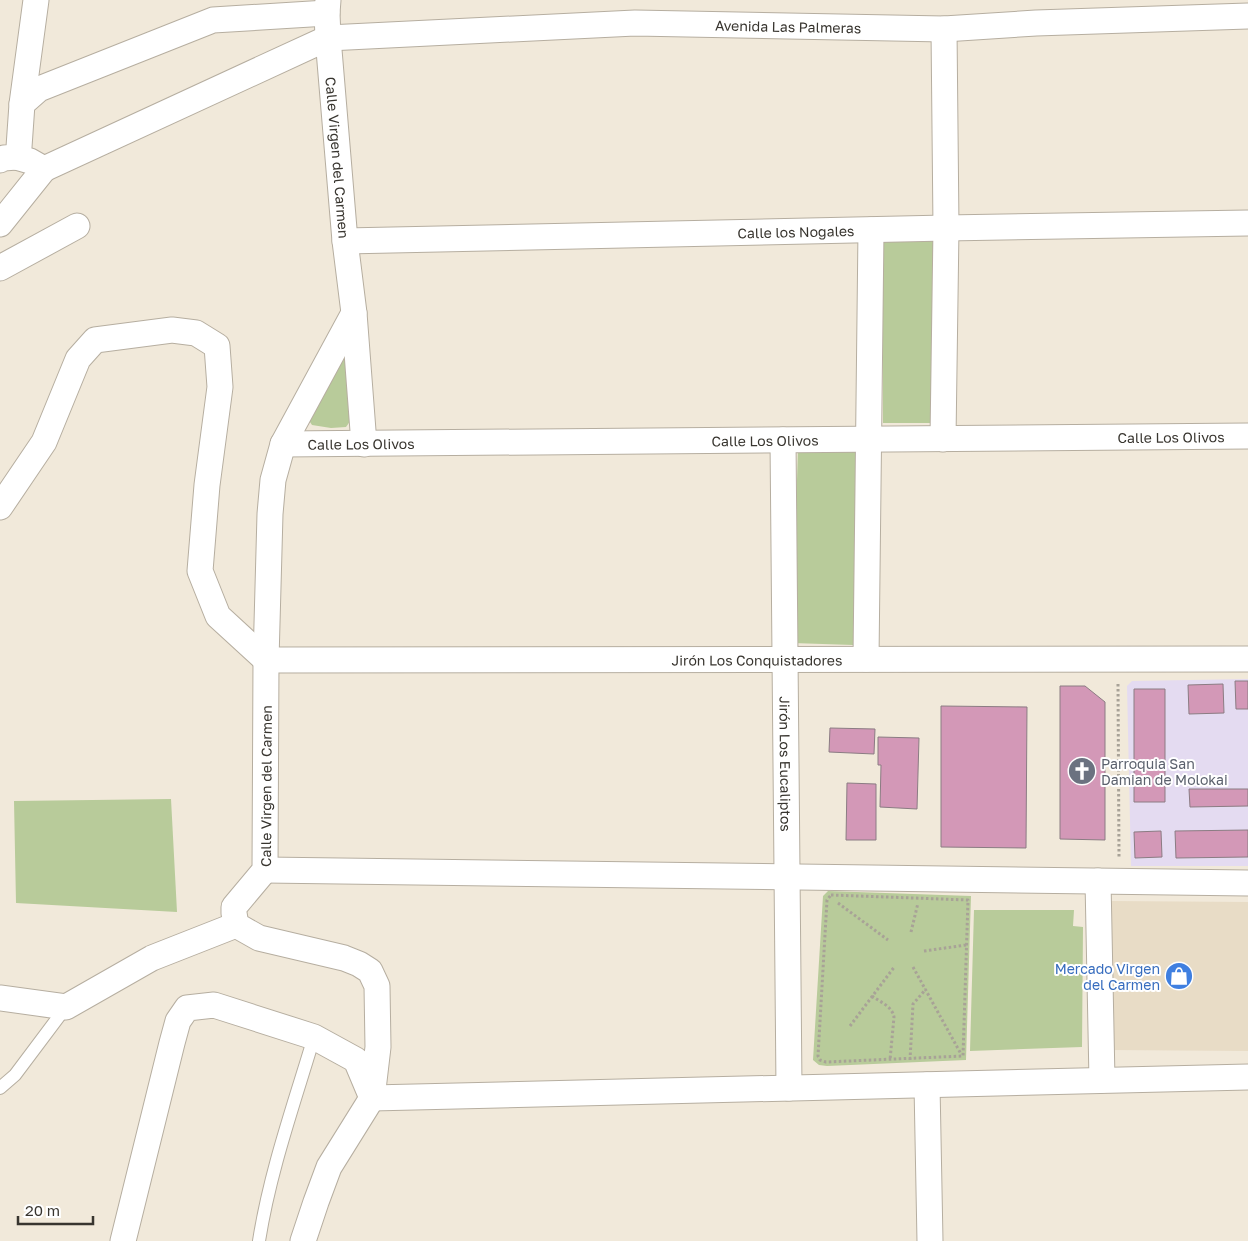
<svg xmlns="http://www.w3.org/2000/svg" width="1248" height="1241" font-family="'Golos Text',sans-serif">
<rect width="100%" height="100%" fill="#f1e9da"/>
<path fill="#e8dcc6" d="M 1110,901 L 1248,902 L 1248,1051 L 1110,1050 Z"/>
<path fill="#e4dbf1" d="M 1248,679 L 1248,866 L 1131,866 L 1127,686 L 1132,681 Z"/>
<path fill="#b8cb9a" d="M 883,240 L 934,241 L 934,423 L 883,423 Z
M 345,354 C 348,373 360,412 346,427 L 331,428 L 312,425 L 310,422 L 310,416 Z
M 798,448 L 858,451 L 853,645 L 792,643 Z
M 171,799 L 177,912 L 16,903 L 14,801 Z
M 828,891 L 971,896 L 966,1060 L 827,1066 L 819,1065 L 813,1060 L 823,896 Z
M 974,910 L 1074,910 L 1073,926 L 1083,927 L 1082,1047 L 970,1051 Z"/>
<path fill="#d398b7" stroke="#8b7c83" d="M 1235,681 L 1248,681 L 1248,709 L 1236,709 Z
M 1223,684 L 1224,713 L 1189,714 L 1188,685 Z
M 1060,686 L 1085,686 L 1105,702 L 1105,840 L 1060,839 Z
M 1134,689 L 1165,689 L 1165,802 L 1134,802 Z
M 941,706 L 1027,707 L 1026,848 L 941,847 Z
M 830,728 L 875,729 L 874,754 L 829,752 Z
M 878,737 L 919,738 L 917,809 L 880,807 L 881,765 L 878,765 Z
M 847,783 L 876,784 L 876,840 L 846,840 Z
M 1189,789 L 1248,789 L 1248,806 L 1190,807 Z
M 1248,830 L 1248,857 L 1176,858 L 1175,831 Z
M 1161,831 L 1162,857 L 1135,858 L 1134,832 Z"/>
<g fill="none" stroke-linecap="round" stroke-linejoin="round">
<defs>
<path id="lane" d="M 0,1088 L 15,1075 L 66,1007
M 259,1241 C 270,1171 294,1104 314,1037"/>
<g id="street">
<path id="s1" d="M 328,0 L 327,13 L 328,38 L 345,241 L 354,313 L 364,444"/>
<path d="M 22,104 L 36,0"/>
<path id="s2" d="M 16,157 L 30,161 L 44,169 L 328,38 L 635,23 L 944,29 L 1036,23 L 1248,16"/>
<path d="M 0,160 L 4,158 L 16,157 L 19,147 L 22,104 L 39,89 L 213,20 L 327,13"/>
<path d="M 0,224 L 44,169"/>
<path id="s3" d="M 345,241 L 946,228 L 1248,223"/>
<path d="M 0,268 L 77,226"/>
<path d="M 943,439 L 946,228 L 944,29"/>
<path id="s4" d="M 783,440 L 789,1088"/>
<path id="s5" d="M 283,444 L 1248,436"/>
<path id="s6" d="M 0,507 L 44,442 L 78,359 L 95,340 L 172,330 L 196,333 L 217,346 L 220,387 L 207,485 L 200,571 L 218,616 L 266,660 L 1248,659"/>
<path d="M 866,659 L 871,230"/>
<path d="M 265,870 L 1248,883"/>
<path d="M 1098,881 L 1102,1080"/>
<path d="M 0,998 L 66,1007 L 152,958 L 236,925"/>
<path d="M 927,1085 L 930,1241"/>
<path d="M 123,1241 L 172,1043 L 178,1021 L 187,1008 L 214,1005 L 314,1037 L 356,1060 L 372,1098 L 1248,1077"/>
<path id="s7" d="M 303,1241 L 316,1202 L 329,1167 L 372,1098 L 378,1047 L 377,986 L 370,971 L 359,964 L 344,958 L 259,938 L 236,925 L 234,913 L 234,907 L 265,870 L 266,660 L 270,514 L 273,480 L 283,444 L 354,313"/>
</g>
</defs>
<use href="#lane" stroke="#b6aea0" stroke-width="14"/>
<use href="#street" stroke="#b6aea0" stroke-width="27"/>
<path stroke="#a8a297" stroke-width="3" stroke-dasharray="2.5 2.5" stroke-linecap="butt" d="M 1118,684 L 1119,858
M 831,895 L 968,900 L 963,1056 L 826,1062 L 820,1060 L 818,1056 L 827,900 Z
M 838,903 L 888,940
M 911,932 L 918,903
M 924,951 L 966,945
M 913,967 L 961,1054
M 872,996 C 880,1002 892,1006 894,1017 L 890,1060
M 850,1026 L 895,966
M 910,1060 L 913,1004 L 926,989"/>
<use href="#lane" stroke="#fff" stroke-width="12"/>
<use href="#street" stroke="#fff" stroke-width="25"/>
</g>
<defs>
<symbol id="church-disc" viewBox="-11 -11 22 22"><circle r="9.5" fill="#6b7280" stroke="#fff"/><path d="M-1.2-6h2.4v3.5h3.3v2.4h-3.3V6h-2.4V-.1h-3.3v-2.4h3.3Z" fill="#fff"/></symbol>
<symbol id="shop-disc" viewBox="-11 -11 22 22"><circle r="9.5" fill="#3f7fe0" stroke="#fff"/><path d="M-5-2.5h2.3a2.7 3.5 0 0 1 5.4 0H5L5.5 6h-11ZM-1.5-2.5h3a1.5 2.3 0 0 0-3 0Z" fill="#fff"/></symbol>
</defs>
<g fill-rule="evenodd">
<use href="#church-disc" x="1066" y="755" width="32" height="32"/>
<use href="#shop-disc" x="1163" y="960" width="32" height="32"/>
</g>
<g text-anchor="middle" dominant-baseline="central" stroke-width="4" stroke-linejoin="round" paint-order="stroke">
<g font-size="14" fill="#38352f" stroke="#fff">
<text stroke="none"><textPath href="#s2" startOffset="804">Avenida Las Palmeras</textPath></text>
<text stroke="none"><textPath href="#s1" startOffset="158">Calle Virgen del Carmen</textPath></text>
<text stroke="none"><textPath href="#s3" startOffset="451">Calle los Nogales</textPath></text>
<text stroke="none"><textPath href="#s5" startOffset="888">Calle Los Olivos</textPath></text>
<text stroke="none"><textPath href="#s5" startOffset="482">Calle Los Olivos</textPath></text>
<text stroke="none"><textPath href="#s5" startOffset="78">Calle Los Olivos</textPath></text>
<text stroke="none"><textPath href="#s6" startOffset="1151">Jirón Los Conquistadores</textPath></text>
<text stroke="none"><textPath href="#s4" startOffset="324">Jirón Los Eucaliptos</textPath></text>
<text stroke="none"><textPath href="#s7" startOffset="582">Calle Virgen del Carmen</textPath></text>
</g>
<g font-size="14" fill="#5b616d" stroke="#fff" text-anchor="start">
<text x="1101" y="763">Parroquia San<tspan x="1101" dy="16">Damian de Molokai</tspan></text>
</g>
<g font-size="14" fill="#366cbe" stroke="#fff" text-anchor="end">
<text x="1160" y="968">Mercado Virgen<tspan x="1160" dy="16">del Carmen</tspan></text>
</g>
</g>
<path d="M18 1216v8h75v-8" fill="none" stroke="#38352f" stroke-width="2.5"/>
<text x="25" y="1216" font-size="15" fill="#38352f" stroke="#ffffff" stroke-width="4" paint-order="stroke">20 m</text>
</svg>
